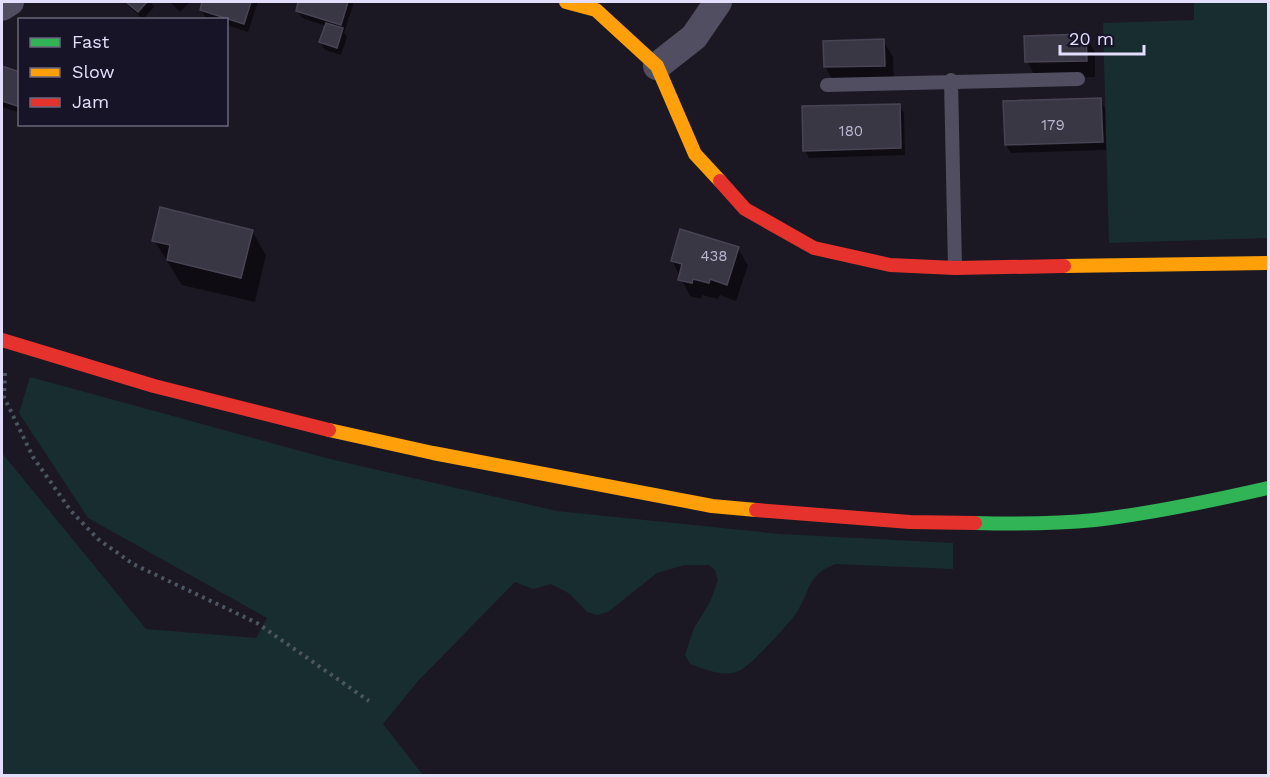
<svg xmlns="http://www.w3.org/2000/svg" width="1270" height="777" font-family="'Work Sans',sans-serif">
<rect width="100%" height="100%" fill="#1b1823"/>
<path fill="#182d2f" d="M 1194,2 L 1268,2 L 1268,238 L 1109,243 L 1103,23 L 1194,20 Z
M 30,377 L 330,459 L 557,511 L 780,534 L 953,543 L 953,569 L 836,564 C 807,574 811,590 797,612 C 790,623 750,666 739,671 C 723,678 705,669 690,664 L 685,655 L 694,628 L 710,602 L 718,580 L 715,570 L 709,565 L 685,565 L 657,573 L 608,612 L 597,615 L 587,612 L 570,594 L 551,584 L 533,589 L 515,582 L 418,681 L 383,724 L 423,775 L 2,775 L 2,453 L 146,629 L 256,638 L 267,618 L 88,518 L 19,413 Z"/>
<path fill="#0007" d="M 124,2 L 151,2 L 154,7 L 143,19 Z
M 170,2 L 190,2 L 180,12 Z
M 204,2 L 258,2 L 248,32 L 226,25 L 226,20 L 206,18 L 201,10 Z
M 300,2 L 354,2 L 344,33 L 347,37 L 341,55 L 325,50 L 320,42 L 326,26 L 302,18 L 297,10 Z
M 1085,36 L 1095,52 L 1095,77 L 1036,78 L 1027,61 Z
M 883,41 L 893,57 L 894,82 L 835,83 L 825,67 Z
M 2,68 L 20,74 L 20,113 L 2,107 Z
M 1100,100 L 1105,108 L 1106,150 L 1011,153 L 1006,145 Z
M 899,105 L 904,113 L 905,155 L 809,158 L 805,150 Z
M 252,231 L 266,255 L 255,302 L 182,285 L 154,240 Z
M 738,249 L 748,265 L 736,301 L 720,295 L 718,299 L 702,295 L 701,299 L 690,296 L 672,261 Z"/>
<path fill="#3a3744" stroke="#484455" stroke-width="1.5" d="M 126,2 L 147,2 L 138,12 Z
M 202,2 L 251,2 L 244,24 L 200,10 Z
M 298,2 L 348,2 L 341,25 L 296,11 Z
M 326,23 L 343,28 L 337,48 L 319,42 Z
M 1086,34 L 1087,61 L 1025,62 L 1024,36 Z
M 884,39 L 885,66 L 824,67 L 823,41 Z
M 2,66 L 20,72 L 20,107 L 2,101 Z
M 1101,98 L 1103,142 L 1005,145 L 1003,101 Z
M 900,104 L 901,148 L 803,151 L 802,106 Z
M 160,207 L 253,230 L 241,278 L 167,260 L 170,245 L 152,241 Z
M 680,229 L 739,247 L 727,285 L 710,279 L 709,283 L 693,279 L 692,283 L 678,280 L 682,264 L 671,261 Z"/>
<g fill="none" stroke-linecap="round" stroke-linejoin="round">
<path stroke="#4c5562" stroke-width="4" stroke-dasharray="3 4.5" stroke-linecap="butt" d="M 5,373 L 4,397 L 33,457 L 71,511 L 98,539 L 133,564 L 257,623 L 369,701"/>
<path stroke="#514e62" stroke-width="14" d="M 951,80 L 955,268
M 827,85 L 1078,79"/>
<path stroke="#514e62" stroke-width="28" d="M 2,7 L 10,2
M 657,66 L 694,37 L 718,2"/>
<path stroke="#30b455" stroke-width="14" d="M 975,523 C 1015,524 1056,524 1095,520 C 1154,513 1211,501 1268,488"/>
<path stroke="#ff9f0a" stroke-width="14" d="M 566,2 L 596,10 L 657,66 L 695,154 L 720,181
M 1064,266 L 1268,263
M 329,430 L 433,453 L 712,506 L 756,510"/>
<path stroke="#e5322d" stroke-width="14" d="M 720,181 L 745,209 L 814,248 L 890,265 L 955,268 L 1064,266
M 2,340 L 154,386 L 329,430
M 756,510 L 910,522 L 975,523"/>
</g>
<g text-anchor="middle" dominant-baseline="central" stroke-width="4.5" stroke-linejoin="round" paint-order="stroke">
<g font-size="15" fill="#b9b4cd">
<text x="1053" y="125">179</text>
<text x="851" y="131">180</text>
<text x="714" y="256">438</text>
</g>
</g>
<rect width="1270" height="777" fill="none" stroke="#e3defb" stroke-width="6"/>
<rect x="18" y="18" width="210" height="108" fill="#181427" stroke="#69657c" stroke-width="1.5"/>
<rect x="30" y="38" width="30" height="9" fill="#30b455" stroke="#69657c" stroke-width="1.5"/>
<text x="72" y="48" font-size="18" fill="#e3defb">Fast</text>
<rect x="30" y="68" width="30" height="9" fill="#ff9f0a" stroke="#69657c" stroke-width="1.5"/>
<text x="72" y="78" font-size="18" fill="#e3defb">Slow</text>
<rect x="30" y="98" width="30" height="9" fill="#e5322d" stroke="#69657c" stroke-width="1.5"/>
<text x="72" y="108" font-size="18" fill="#e3defb">Jam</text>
<path d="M1060 45v9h84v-9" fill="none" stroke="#e3defb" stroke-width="3"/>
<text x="1069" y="45" font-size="18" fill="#e3defb" stroke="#181427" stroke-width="4.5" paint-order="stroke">20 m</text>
</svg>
